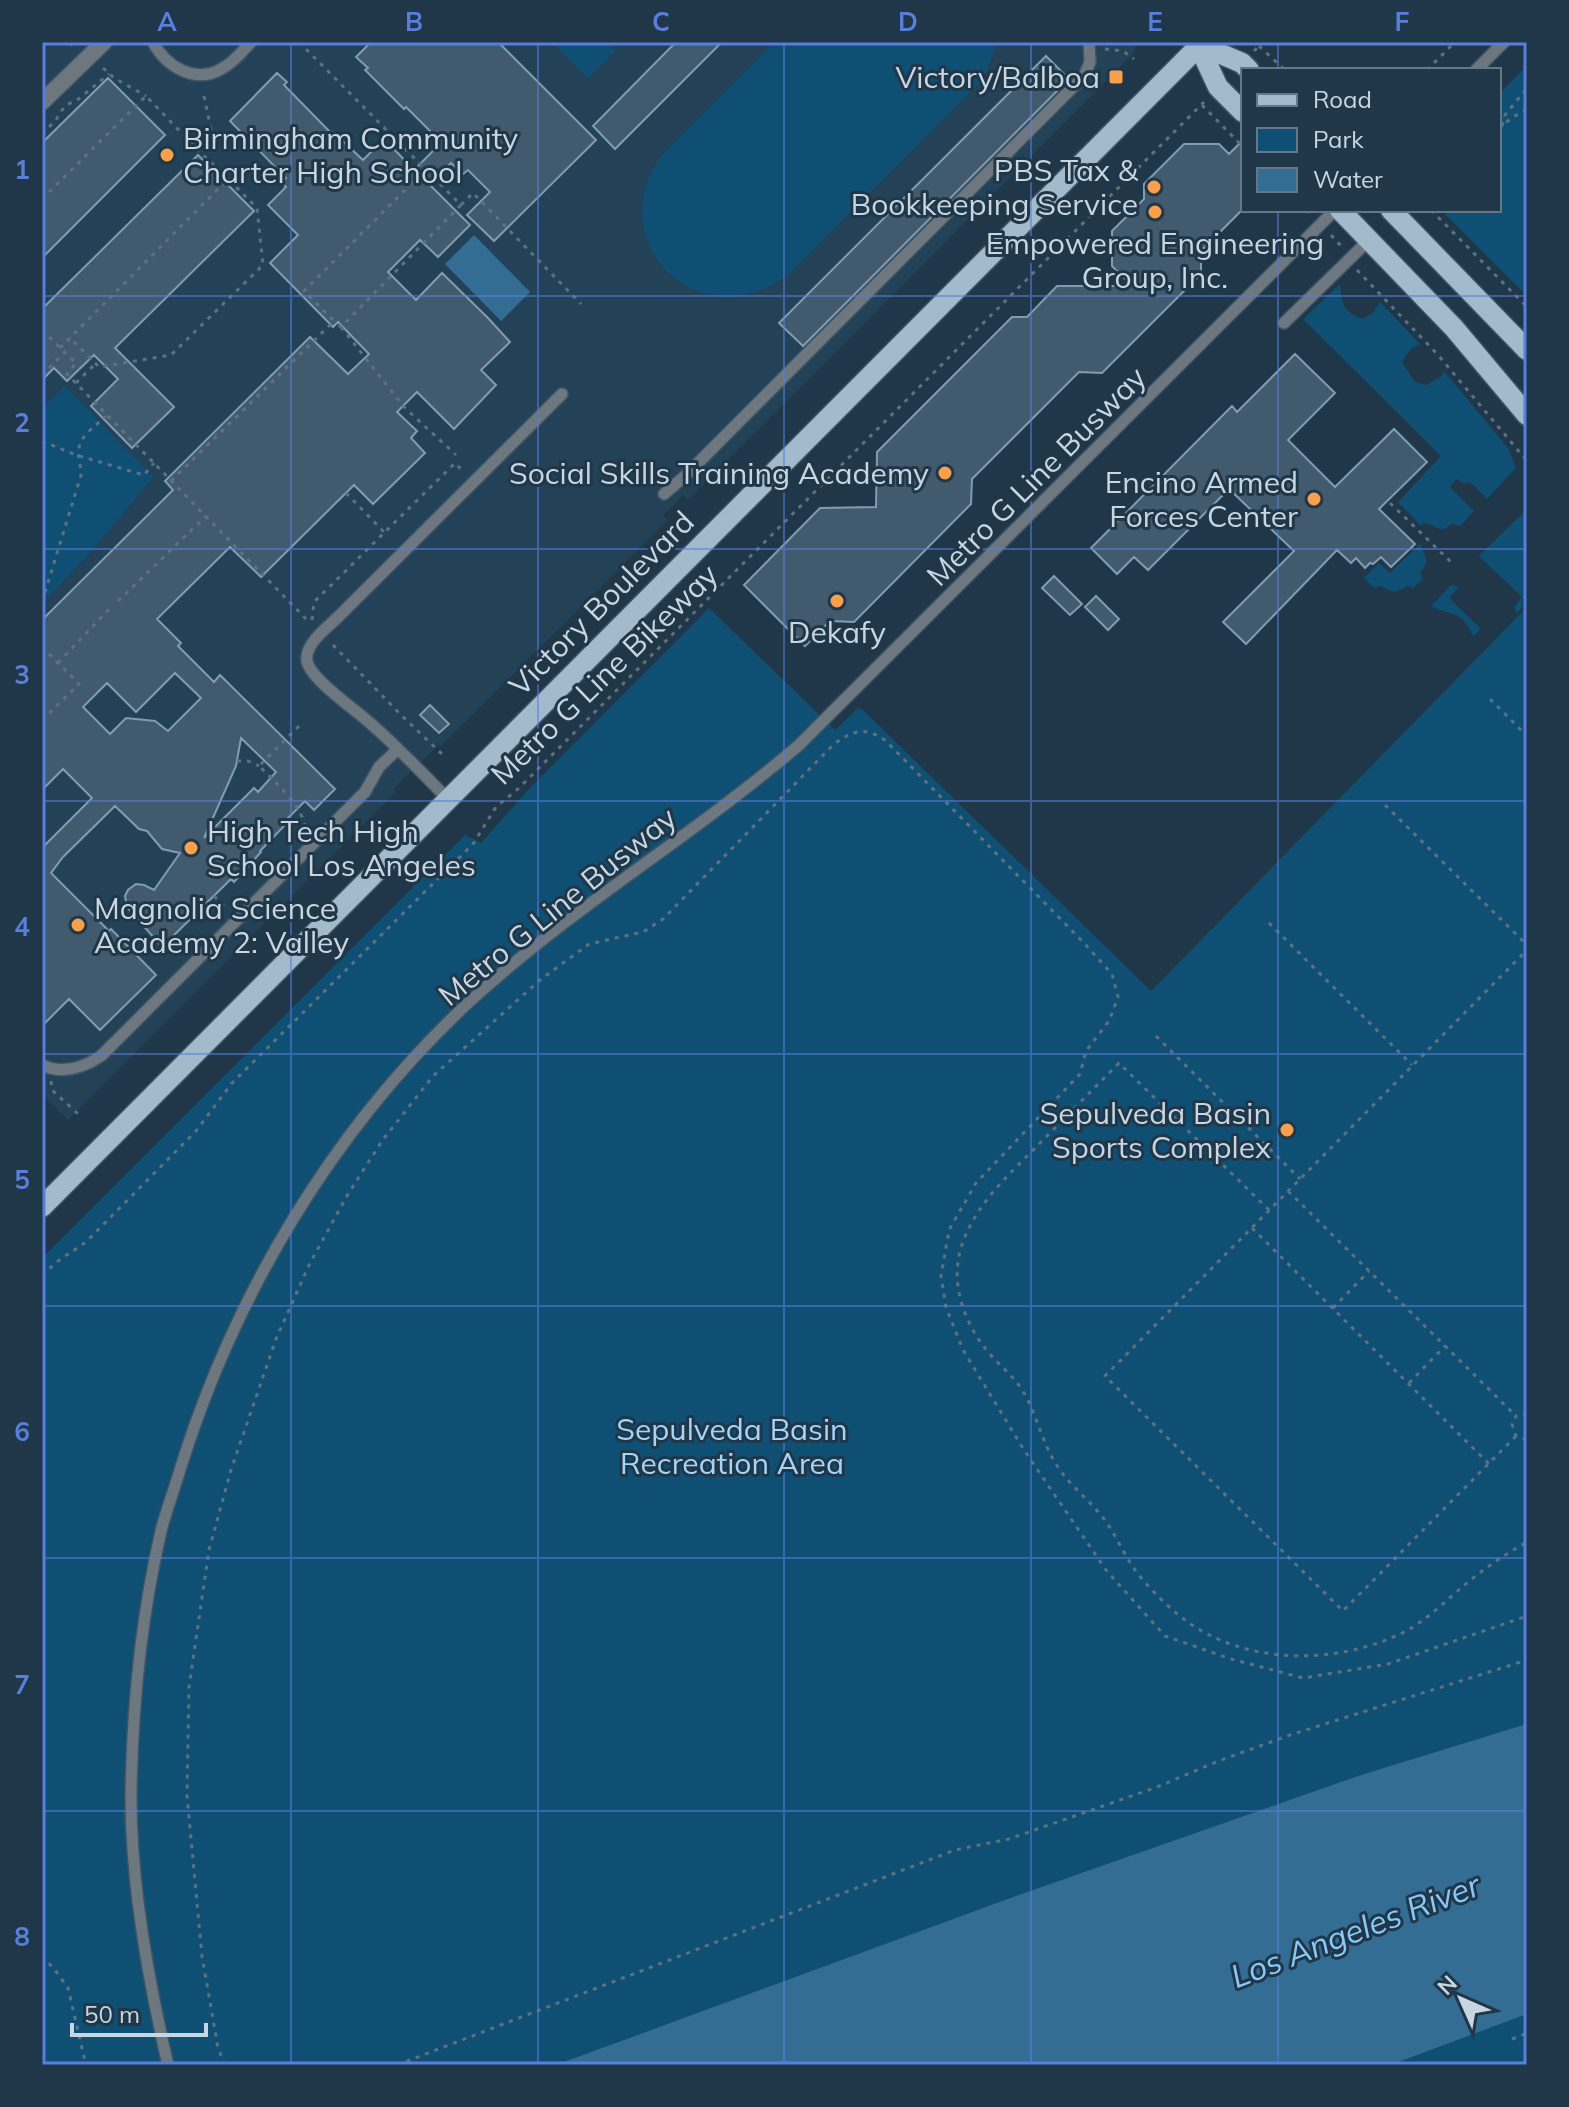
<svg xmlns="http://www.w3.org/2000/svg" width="1569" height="2107" font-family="Mulish,sans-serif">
<rect width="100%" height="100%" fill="#1f3748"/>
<path fill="#234258" d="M 42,42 L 1134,42 L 1136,46 L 1133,54 L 688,500 L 683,495 L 663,515 L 668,520 L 441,746 L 439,745 L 397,785 L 393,790 L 396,792 L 68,1120 L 42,1095 Z"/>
<path fill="#104f74" d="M 552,42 L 608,42 L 616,50 L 588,78 Z
M 775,42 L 997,42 L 987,71 L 979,83 L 792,271 C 707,344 598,247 661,156 Z
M 1527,66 L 1527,296 L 1441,210 L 1499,210 L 1499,94 Z
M 1340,284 C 1342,305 1343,311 1362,319 L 1372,314 L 1380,302 L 1420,344 L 1410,350 L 1402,362 L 1415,382 L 1426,385 L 1442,376 L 1444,371 L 1508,448 L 1516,468 L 1487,499 L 1471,483 L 1467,482 L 1465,484 L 1456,479 L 1450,487 L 1474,511 L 1460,526 L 1452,524 C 1437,535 1438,525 1424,523 L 1421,526 L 1398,502 L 1441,456 L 1303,319 Z
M 65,386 L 153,477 L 90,553 L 42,603 L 42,408 Z
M 1527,509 L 1527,603 L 1517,613 L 1514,607 L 1522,597 L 1479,556 Z
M 1421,543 C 1420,551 1430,557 1425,565 C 1424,568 1421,571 1420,573 L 1423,579 L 1413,588 L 1408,586 C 1390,594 1398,593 1380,586 L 1374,588 L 1364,578 L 1379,563 L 1390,573 Z
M 1451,585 L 1455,585 L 1458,588 L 1449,598 L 1481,629 L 1473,636 C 1460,608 1453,617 1431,606 Z
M 1527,607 L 1527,2065 L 42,2065 L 42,1258 L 465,835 L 481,843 L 526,792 L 709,608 L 835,730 L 858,708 L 863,710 L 1151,991 Z"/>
<path fill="#336d94" d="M 474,235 L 530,292 L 501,321 L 445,264 Z
M 1527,1724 L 1527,2014 L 1390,2065 L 556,2065 L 1016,1896 L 1358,1776 Z"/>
<path fill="#415a6d" stroke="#819cb1" stroke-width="2" fill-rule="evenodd" d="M 371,42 L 498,42 L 596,140 L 494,241 L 467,215 L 490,192 L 468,170 L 463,174 L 451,163 L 429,184 L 470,225 L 438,257 L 420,240 L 388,272 L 416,300 L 442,273 L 488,318 L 510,342 L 481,370 L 496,385 L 454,429 L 417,392 L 397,412 L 417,431 L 411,438 L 425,453 L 373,504 L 354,485 L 261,577 L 230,547 L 157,619 L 181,643 L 178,646 L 214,682 L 220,675 L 335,789 L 314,810 L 305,801 L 284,822 L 286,824 L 260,851 L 261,852 L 234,882 L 231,879 L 162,947 L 127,907 L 125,896 L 128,890 L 136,884 L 144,885 L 154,890 L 180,853 L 162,849 L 147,831 L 139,829 L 115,806 L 63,857 L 51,873 L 109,931 L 111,929 L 156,975 L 100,1030 L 69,999 L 42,1026 L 42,848 L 92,798 L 63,769 L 42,790 L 42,620 L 173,490 L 165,481 L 310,337 L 348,374 L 369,354 L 338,322 L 333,327 L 270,263 L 298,235 L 268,205 L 286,187 L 282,183 L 286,178 L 230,121 L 277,73 L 287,82 L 284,85 L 331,133 L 333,132 L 363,160 L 382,141 L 388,147 L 390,145 L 414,170 L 436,148 L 434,146 L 439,140 L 406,107 L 404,109 L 365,70 L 368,68 L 356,57 ZM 175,673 L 201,698 L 168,731 L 155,721 L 126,718 L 110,734 L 83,707 L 107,683 L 136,712 ZM 241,738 L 276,772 L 258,792 L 254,788 L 204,838 L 236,766 Z
M 676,42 L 722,42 L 615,149 L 593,126 Z
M 1046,56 L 1069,79 L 803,346 L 779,323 Z
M 108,78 L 165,135 L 42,258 L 42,143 Z
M 1243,140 L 1243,209 L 1201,251 L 1201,274 L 1102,373 L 1079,372 L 972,479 L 971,504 L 854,622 L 830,621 L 805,646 L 744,585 L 820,508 L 876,507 L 877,452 L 1012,317 L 1027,317 L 1057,286 L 1132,286 L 1112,266 L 1112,231 L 1144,199 L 1144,184 L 1184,144 L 1219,144 L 1229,154 Z
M 198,155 L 254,211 L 115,348 L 174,407 L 132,448 L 91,406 L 118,379 L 94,355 L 67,381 L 54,368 L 42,380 L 42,309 Z
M 1295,354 L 1335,393 L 1288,440 L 1335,487 L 1394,429 L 1427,462 L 1379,509 L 1415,544 L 1391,567 L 1381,557 L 1373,564 L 1370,563 L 1365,568 L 1356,558 L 1351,563 L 1337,550 L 1246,644 L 1223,622 L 1294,551 L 1229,489 L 1148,570 L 1134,557 L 1117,574 L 1091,548 L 1232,406 L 1237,412 Z
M 1054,576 L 1082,604 L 1070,615 L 1042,588 Z
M 1096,596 L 1119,619 L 1108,630 L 1085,607 Z
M 430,705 L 449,724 L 439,733 L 420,715 Z"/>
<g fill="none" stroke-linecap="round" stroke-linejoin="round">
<defs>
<path id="service" d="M 153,42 C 166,67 196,85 223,68 C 234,62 242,52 251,42
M 1476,70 L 1504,42
M 1284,323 L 1369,240
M 664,494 L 685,476 L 1084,76 L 1090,62 L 1089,42
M 448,799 C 432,783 416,766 400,751 C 388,739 375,727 363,717 C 350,706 309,677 307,661 C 304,644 328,627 338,617 L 562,394
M 42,1065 C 63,1075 83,1068 101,1056 L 365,792 L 379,767 L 398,749
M 168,2065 C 148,1979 131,1886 131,1798 C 132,1709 141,1618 161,1531 C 166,1511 174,1490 180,1470 C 234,1295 333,1129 468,1003 C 571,908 693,836 799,745 L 1335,210"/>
<path id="minor" d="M 42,102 L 104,42"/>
<path id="primary" d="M 1197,42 L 1218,87 L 1243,112
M 1200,45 L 1242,63 L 1249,70
M 1340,210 L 1454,328 L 1527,415
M 1391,210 L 1527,350
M 42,1207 L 1203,42"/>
</defs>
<use href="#service" stroke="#3d5464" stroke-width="14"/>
<use href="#minor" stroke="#3d5464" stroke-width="19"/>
<use href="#primary" stroke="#3d5464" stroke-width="23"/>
<path stroke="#5d7280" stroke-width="3" stroke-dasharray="4 6" stroke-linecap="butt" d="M 299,42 L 461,205 L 341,327 L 334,321
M 69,43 L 76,48
M 1259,46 L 1285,70
M 1105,49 L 1123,51 L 1134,59
M 1254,51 L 1263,42
M 103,68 L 114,78 L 146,96
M 1427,70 L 1455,42
M 204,96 L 211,129 L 195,147 L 228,179
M 1202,105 L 1243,147
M 1502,126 L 1505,115 L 1527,88
M 1499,129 L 1510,119 L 1527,109
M 42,134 L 56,120 L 61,111 L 68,104 L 76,101 L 109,74
M 42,199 L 146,96 L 195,147
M 461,205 L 473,193 L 581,304
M 1305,210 L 1311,216
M 1431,210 L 1527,307
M 1331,235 L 1342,247
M 1357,270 L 1438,355 L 1527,461
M 341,327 L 404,407 L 456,455
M 42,330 L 76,363 L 67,374 L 309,622
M 60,348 L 228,179 L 257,208 L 263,265 L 171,355 L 99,367 L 70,338
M 42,375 L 65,352
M 76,383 L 95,364
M 42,441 L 76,455 L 144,475 L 154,463
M 171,481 L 334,321 L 304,291 L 426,169
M 346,493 L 384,532
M 1390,503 L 1454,565
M 118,601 L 206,516
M 42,602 L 82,472 C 72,441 84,436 106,416
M 312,620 L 314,602 L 455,463 L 464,472
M 333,645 L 400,714 L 444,756
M 42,647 L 79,684 L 42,720
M 58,663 L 112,606
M 1490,699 L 1527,736
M 299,726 L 259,766 C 273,780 306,809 305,830
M 237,761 L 248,761 L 259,766
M 1385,805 L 1527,945
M 214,896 L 226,908
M 1269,923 L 1412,1065
M 1156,1036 L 1300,1179
M 51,1081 L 52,1090 L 78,1114
M 1288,1191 L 1516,1416
M 1269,1210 L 1119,1063 C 1093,1089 1068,1115 1042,1141 C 1010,1174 973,1205 960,1251 C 951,1287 965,1324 988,1352 C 1000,1366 1015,1377 1024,1393 C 1037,1416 1042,1442 1056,1464 C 1068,1484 1086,1497 1100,1514 C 1117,1534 1125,1560 1143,1580 C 1157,1596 1174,1613 1192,1625 C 1253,1665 1336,1664 1400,1634 C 1426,1622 1446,1600 1467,1583 C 1486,1567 1506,1554 1527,1542
M 1252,1228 L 1489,1464
M 42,1275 L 58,1261 L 86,1242 L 196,1131 L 232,1083 L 473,844 L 496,807 L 519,788 L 1204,102
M 1333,1308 L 1369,1271
M 1409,1383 L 1445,1346
M 1527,1413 L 1516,1416 L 1512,1424 L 1516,1436 L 1527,1440
M 1516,1436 L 1343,1611 L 1105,1376 L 1527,950
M 42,1956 L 55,1970 L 68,1988 L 86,2065
M 1512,2039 L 1527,2033
M 225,2065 L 218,2048 L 202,1956 L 187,1796 L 189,1687 L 209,1550 L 231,1470 L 276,1339 L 309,1265 L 348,1194 L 382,1141 L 433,1076 L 540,980 L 589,944 L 643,932 L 663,919 L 834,744 C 854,730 865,726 886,741 L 1083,942 L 1112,974 L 1118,997 L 1109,1021 L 1086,1051 L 1080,1074 L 976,1183 L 949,1230 L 941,1276 L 946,1307 L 963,1350 L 1024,1450 L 1106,1570 L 1165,1636 L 1231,1659 L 1303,1678 L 1388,1664 L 1527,1616
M 397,2065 L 955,1850 L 1009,1839 L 1157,1787 L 1216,1762 L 1290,1735 L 1527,1660"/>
<use href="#service" stroke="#6c7780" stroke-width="11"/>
<use href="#minor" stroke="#6c7780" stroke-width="16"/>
<use href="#primary" stroke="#a2bacc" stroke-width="20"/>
</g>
<path fill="none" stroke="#597edb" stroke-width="2" stroke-opacity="0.55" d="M 291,42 L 291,2065M 538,42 L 538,2065M 784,42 L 784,2065M 1031,42 L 1031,2065M 1278,42 L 1278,70M 1278,210 L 1278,2065M 42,296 L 1527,296M 42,549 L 1527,549M 42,801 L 1527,801M 42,1054 L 1527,1054M 42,1306 L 1527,1306M 42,1558 L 1527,1558M 42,1811 L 1527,1811"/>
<g fill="#f9a04c" stroke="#1f3748" stroke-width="3">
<rect x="1108" y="69" width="16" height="16" rx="4"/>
<circle cx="167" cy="155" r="8"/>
<circle cx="1154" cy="187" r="8"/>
<circle cx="1155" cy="212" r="8"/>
<circle cx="945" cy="473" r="8"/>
<circle cx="1314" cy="499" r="8"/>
<circle cx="837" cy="601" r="8"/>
<circle cx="191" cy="848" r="8"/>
<circle cx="78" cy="925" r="8"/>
<circle cx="1287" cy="1130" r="8"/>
</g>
<g text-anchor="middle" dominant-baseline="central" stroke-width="6" stroke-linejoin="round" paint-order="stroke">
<g font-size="30" fill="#c8d6e1" stroke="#1f3748" text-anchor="end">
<text x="1100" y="77">Victory/Balboa</text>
<text x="183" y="138" text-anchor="start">Birmingham Community<tspan x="183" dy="34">Charter High School</tspan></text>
<text x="1138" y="170">PBS Tax &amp;<tspan x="1138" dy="34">Bookkeeping Service</tspan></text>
<text x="1155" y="243" text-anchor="middle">Empowered Engineering<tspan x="1155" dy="34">Group, Inc.</tspan></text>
<text x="929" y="473">Social Skills Training Academy</text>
<text x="1298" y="482">Encino Armed<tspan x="1298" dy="34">Forces Center</tspan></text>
<text x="837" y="632" text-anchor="middle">Dekafy</text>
<text x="207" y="831" text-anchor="start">High Tech High<tspan x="207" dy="34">School Los Angeles</tspan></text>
<text x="94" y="908" text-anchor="start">Magnolia Science<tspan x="94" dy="34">Academy 2: Valley</tspan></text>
<text x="1271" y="1113">Sepulveda Basin<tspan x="1271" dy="34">Sports Complex</tspan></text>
</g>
<g font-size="30" fill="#c8d6e1" stroke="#1f3748">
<text transform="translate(1036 476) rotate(-45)">Metro G Line Busway</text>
<text transform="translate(601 603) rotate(-45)">Victory Boulevard</text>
<text transform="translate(604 674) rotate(-44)">Metro G Line Bikeway</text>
<text transform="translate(557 906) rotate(-39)">Metro G Line Busway</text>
</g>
<g font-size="30" fill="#a4d4f7" stroke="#1f3748">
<text x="732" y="1429">Sepulveda Basin<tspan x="732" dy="34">Recreation Area</tspan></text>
</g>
<g font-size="32" font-style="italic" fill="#89c9f9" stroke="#1f3748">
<text transform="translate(1355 1930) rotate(-21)">Los Angeles River</text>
</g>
</g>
<rect width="1569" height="2107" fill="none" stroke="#1f3748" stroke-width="88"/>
<rect x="1241" y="68" width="260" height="144" fill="#1f3748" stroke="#637785" stroke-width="2"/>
<rect x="1257" y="94" width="40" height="12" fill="#a2bacc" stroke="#637785" stroke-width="2"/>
<text x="1313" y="108" font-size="24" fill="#c8d6e1">Road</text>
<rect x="1257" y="128" width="40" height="24" fill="#104f74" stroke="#637785" stroke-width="2"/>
<text x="1313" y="148" font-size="24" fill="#c8d6e1">Park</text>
<rect x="1257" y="168" width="40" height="24" fill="#336d94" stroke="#637785" stroke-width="2"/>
<text x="1313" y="188" font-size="24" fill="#c8d6e1">Water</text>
<g transform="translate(1461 1999) rotate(315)" stroke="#1f3748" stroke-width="6" paint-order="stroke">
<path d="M0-6L14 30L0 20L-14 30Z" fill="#c8d6e1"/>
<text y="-12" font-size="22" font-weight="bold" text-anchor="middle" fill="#c8d6e1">N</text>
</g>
<path d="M72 2023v12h134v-12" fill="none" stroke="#c8d6e1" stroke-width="4"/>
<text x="84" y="2023" font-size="24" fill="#c8d6e1" stroke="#1f3748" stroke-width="6" paint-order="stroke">50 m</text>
<rect x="44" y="44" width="1481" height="2019" fill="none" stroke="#597edb" stroke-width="3"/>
<g font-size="26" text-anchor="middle" font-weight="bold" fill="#597edb">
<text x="167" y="31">A</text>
<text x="414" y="31">B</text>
<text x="661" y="31">C</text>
<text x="908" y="31">D</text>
<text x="1155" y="31">E</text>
<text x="1402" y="31">F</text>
<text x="22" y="179">1</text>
<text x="22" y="432">2</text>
<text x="22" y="684">3</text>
<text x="22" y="936">4</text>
<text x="22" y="1189">5</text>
<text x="22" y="1441">6</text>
<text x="22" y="1694">7</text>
<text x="22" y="1946">8</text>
</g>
</svg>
